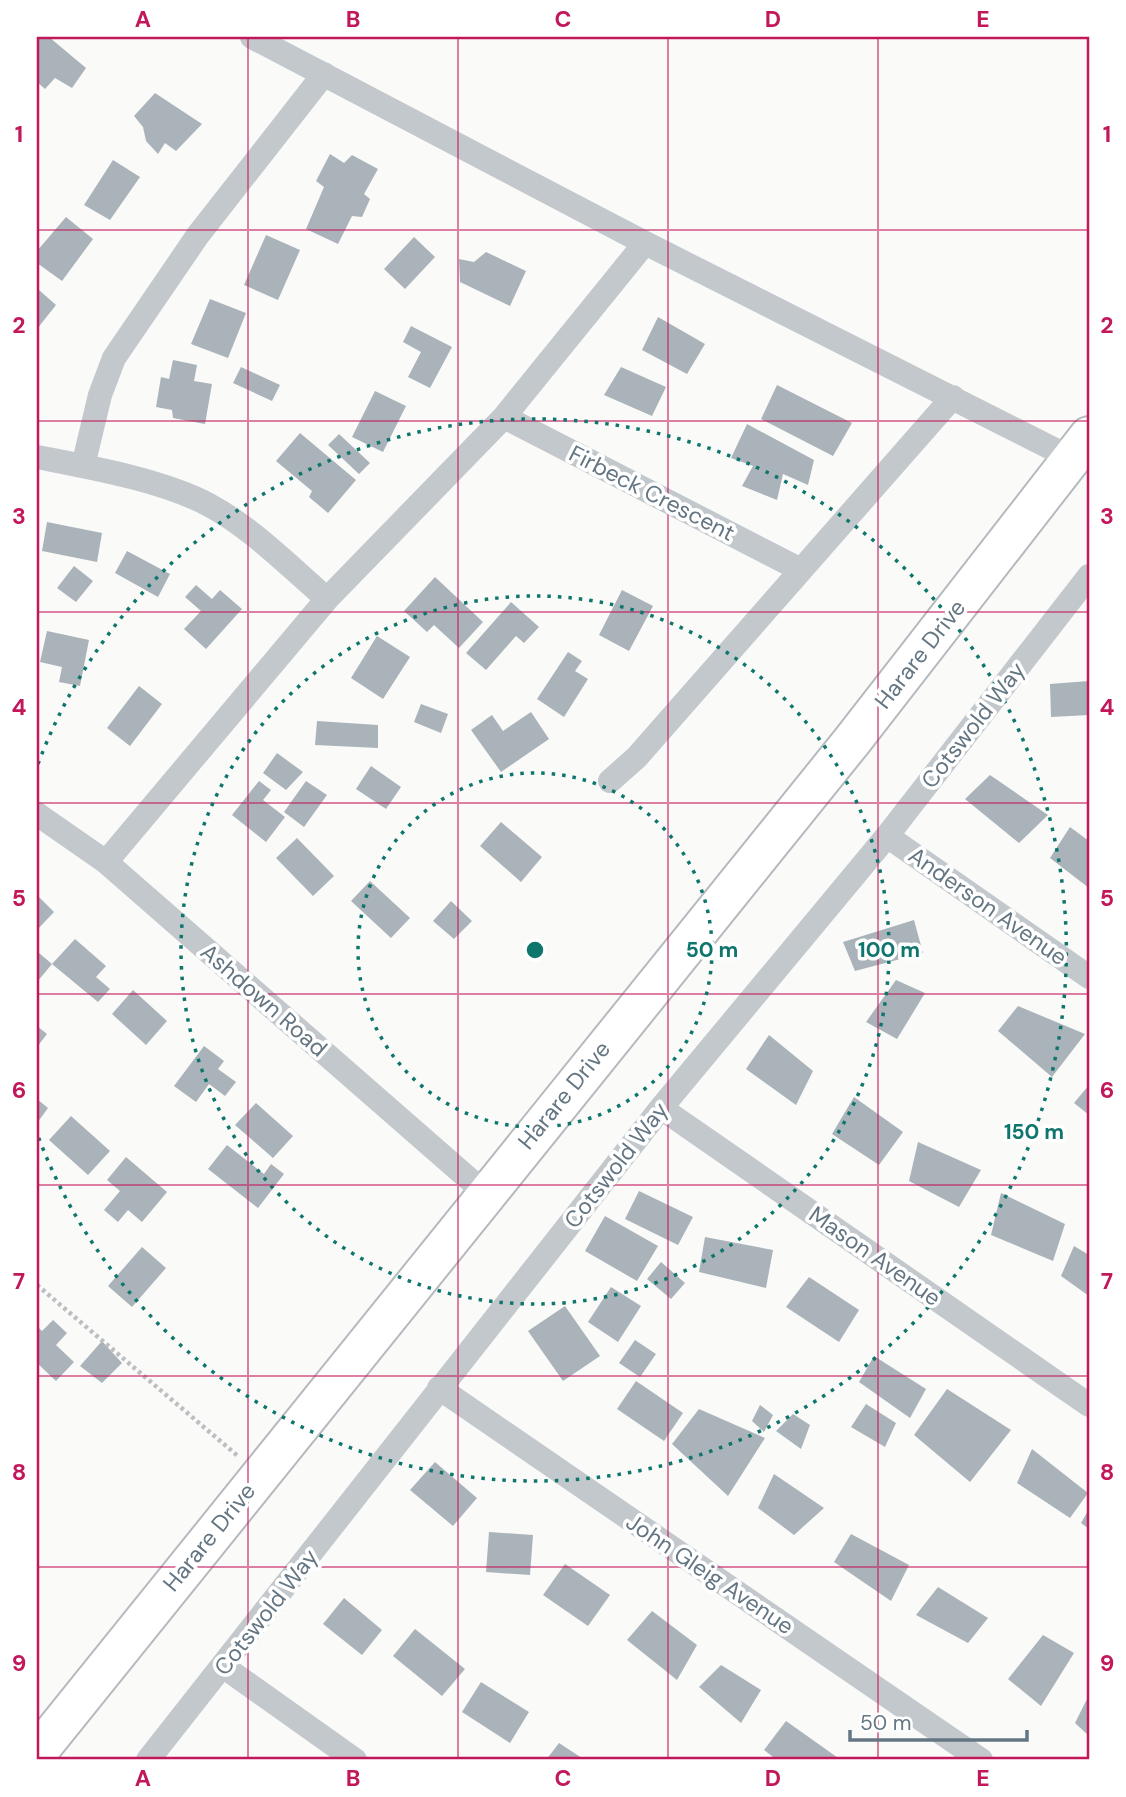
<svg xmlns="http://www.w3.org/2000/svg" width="1126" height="1797" font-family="'DM Sans',sans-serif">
<rect width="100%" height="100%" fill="#fafaf8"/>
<path fill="#aab3b9" d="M 37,37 L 49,37 L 86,68 L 72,88 L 55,78 L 45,89 L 37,82 Z
M 155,93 L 202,124 L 176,151 L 165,143 L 158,154 L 146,141 L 143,127 L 134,116 Z
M 330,154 L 344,163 L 352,155 L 378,169 L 364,194 L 370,199 L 362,217 L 352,216 L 338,244 L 306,229 L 324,187 L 316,181 Z
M 113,160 L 140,177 L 110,220 L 84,205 Z
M 66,217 L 93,239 L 62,281 L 37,263 L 37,251 Z
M 266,235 L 300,250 L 278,300 L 244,285 Z
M 414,237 L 435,257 L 405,289 L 384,269 Z
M 486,252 L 526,271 L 510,306 L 460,282 L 459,259 L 474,262 Z
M 39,290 L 56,305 L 37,329 L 37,292 Z
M 210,299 L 246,313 L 228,358 L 191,344 Z
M 658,317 L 705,344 L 687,374 L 642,350 Z
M 411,326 L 452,347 L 430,388 L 408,377 L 421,352 L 403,342 Z
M 173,360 L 197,365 L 194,381 L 212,384 L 205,424 L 173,418 L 172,410 L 156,407 L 161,377 L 169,379 Z
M 241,367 L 280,385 L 272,401 L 233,383 Z
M 621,367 L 666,387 L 652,416 L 604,395 Z
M 777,385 L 852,423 L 833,456 L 761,419 Z
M 375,391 L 406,406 L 383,452 L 352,437 Z
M 747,424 L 814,460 L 808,485 L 783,474 L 777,500 L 742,486 L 753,466 L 731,458 Z
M 300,433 L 356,480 L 328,513 L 309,497 L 312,491 L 276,461 Z
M 339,434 L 370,463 L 359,474 L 328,445 Z
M 47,522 L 102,533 L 97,562 L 42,551 Z
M 127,551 L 170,574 L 158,597 L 115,573 Z
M 74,566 L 93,581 L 76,602 L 57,588 Z
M 435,577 L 483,622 L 459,648 L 434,625 L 427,632 L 404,611 Z
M 196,585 L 212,599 L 220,590 L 242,609 L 206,649 L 184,629 L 201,611 L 185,597 Z
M 622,590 L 653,606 L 629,651 L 599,635 Z
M 511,602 L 539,627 L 524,643 L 516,636 L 486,670 L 466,653 Z
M 47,631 L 89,640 L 80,686 L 59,682 L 62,667 L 40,662 Z
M 377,636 L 410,657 L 383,699 L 351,678 Z
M 568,652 L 582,661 L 575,671 L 588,679 L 564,717 L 537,699 Z
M 1089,681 L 1089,715 L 1051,717 L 1050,684 Z
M 139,686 L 162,704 L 130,746 L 107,728 Z
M 421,704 L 448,714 L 441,733 L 414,722 Z
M 531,712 L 549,739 L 501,772 L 471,730 L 492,715 L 503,731 Z
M 317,721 L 378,725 L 378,748 L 315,745 Z
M 277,753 L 303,772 L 286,790 L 263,773 Z
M 371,766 L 401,787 L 386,809 L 356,789 Z
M 990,775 L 1048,815 L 1019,843 L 965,799 Z
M 259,781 L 271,790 L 263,800 L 285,817 L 266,842 L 232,815 Z
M 306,781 L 327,795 L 304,827 L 284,812 Z
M 501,822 L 542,857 L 521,882 L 480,846 Z
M 1070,827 L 1089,841 L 1089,888 L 1050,858 Z
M 297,838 L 334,876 L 313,896 L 276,858 Z
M 370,881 L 410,918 L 391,938 L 351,901 Z
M 37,895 L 54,912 L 37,930 Z
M 451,901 L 472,921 L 454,939 L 433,921 Z
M 914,920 L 923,953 L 855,971 L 843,942 Z
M 75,939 L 106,966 L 96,977 L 110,989 L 98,1002 L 52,964 Z
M 39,953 L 52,964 L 37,982 L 37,956 Z
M 896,980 L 925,993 L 897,1039 L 866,1022 Z
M 133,990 L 167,1021 L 146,1045 L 112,1014 Z
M 1018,1006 L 1085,1034 L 1052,1077 L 998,1031 Z
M 37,1026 L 47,1034 L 37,1047 Z
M 769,1035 L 813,1071 L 796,1105 L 746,1069 Z
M 204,1046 L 224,1061 L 218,1069 L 236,1082 L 225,1096 L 209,1084 L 196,1102 L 174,1086 Z
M 1089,1085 L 1089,1115 L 1074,1103 Z
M 854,1097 L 903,1132 L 879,1165 L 832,1134 Z
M 37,1099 L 48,1108 L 37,1123 Z
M 256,1103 L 293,1136 L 273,1158 L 235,1125 Z
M 71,1116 L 110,1151 L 88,1175 L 49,1140 Z
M 918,1142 L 981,1170 L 959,1207 L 909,1181 Z
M 227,1145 L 264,1174 L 271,1164 L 284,1174 L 258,1208 L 208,1169 Z
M 126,1157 L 167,1192 L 142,1222 L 128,1210 L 118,1222 L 104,1210 L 120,1191 L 107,1180 Z
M 639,1191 L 693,1217 L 678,1245 L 625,1219 Z
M 1001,1193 L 1065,1224 L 1053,1261 L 991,1235 Z
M 605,1216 L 658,1246 L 637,1281 L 585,1251 Z
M 705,1237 L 773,1250 L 766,1288 L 699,1272 Z
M 1074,1246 L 1089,1255 L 1089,1296 L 1061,1276 Z
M 142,1247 L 166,1268 L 132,1307 L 108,1286 Z
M 661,1262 L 685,1283 L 671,1299 L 647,1279 Z
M 809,1277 L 859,1310 L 839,1342 L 786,1307 Z
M 611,1287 L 641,1306 L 618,1342 L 588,1322 Z
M 565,1306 L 600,1356 L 563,1381 L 528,1331 Z
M 53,1320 L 67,1333 L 56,1345 L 74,1362 L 56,1381 L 37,1363 L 37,1326 L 42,1331 Z
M 635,1340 L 656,1354 L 640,1377 L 619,1363 Z
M 102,1341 L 122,1363 L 102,1383 L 80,1366 Z
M 874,1356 L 926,1389 L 910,1418 L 859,1382 Z
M 636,1381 L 683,1413 L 664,1441 L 617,1409 Z
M 947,1389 L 1011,1430 L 970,1482 L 914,1435 Z
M 866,1404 L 896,1423 L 885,1447 L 851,1427 Z
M 760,1405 L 773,1415 L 764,1432 L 752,1421 Z
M 699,1409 L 765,1438 L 728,1496 L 672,1444 Z
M 793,1414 L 810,1425 L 801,1449 L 776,1431 Z
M 1032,1449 L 1088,1493 L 1070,1518 L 1017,1483 Z
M 435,1462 L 477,1498 L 453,1526 L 410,1490 Z
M 774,1474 L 824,1508 L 794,1535 L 758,1508 Z
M 1089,1509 L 1089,1529 L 1081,1523 Z
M 489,1532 L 533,1535 L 530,1575 L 486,1572 Z
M 851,1534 L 909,1565 L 891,1601 L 834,1562 Z
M 565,1564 L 610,1595 L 588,1626 L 543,1595 Z
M 938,1587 L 988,1618 L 968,1643 L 916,1615 Z
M 344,1598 L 382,1630 L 362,1655 L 323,1624 Z
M 652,1611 L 697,1645 L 677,1680 L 627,1640 Z
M 415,1629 L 465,1669 L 442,1696 L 393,1656 Z
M 1043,1635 L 1074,1653 L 1041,1706 L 1008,1679 Z
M 721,1665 L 761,1690 L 741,1723 L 699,1687 Z
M 481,1682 L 529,1712 L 510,1743 L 462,1712 Z
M 1089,1695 L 1089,1736 L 1075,1723 Z
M 786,1721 L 841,1760 L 777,1760 L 764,1750 Z
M 559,1743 L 585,1760 L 546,1760 Z"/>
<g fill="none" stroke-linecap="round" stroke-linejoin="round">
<defs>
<path id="primary" d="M 37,1753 L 852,741 L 1089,436"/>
</defs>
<use href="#primary" stroke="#b5babe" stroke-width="42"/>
<path stroke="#bbbfc2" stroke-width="4.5" stroke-dasharray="3.5 3.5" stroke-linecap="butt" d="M 37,1285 L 239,1457"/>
<path stroke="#c3c8cc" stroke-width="24" d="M 252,37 L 645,243 L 1073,459
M 504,417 L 801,570
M 37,457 C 88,467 163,480 209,505 C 252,528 290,567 327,599
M 83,466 L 100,395 L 114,358 L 198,235 L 324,74
M 610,781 L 637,757 L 953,397
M 37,814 L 106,862 L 485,1193
M 887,836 L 1089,977
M 106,862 L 327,599 L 504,417 L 645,243
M 661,1108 L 1089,1405
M 439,1388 L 981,1760
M 224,1667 L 355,1760
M 148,1760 L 661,1108 L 887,836 L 1089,576"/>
<use href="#primary" stroke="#fff" stroke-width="38"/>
</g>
<path fill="none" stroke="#c2185b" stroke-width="2" stroke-opacity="0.55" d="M 248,37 L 248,1760M 458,37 L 458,1760M 668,37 L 668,1760M 878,37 L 878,1760M 37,230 L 1089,230M 37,421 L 1089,421M 37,612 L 1089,612M 37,803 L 1089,803M 37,994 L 1089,994M 37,1185 L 1089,1185M 37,1376 L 1089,1376M 37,1567 L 1089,1567"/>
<g fill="none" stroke="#0f766e" stroke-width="3.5" stroke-dasharray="3.5 7">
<circle cx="535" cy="950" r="177"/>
<circle cx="535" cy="950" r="354"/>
<path d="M38 764A531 531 0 1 1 38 1136"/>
</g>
<g text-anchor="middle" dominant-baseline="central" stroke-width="7" stroke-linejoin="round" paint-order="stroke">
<g font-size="23" fill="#657683" stroke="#fff">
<text transform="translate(652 493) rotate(27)">Firbeck Crescent</text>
<text transform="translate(920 654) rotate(-52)">Harare Drive</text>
<text transform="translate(973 725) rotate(-52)">Cotswold Way</text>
<text transform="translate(988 906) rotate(35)">Anderson Avenue</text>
<text transform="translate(264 1000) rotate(41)">Ashdown Road</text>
<text transform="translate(564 1095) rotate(-51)">Harare Drive</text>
<text transform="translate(616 1165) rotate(-52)">Cotswold Way</text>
<text transform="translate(875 1256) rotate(35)">Mason Avenue</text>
<text transform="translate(209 1537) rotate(-51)">Harare Drive</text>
<text transform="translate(710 1574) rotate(34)">John Gleig Avenue</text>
<text transform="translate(266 1612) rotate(-52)">Cotswold Way</text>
</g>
</g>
<circle cx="535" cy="950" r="10" fill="#0f766e" stroke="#fff" stroke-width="3.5"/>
<g font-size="21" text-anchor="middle" font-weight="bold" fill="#0f766e" stroke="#fff" stroke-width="7" stroke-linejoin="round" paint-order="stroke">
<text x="712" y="957">50 m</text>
<text x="889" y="957">100 m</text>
<text x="1034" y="1139">150 m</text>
</g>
<rect width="1126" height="1797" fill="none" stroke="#ffffff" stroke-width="77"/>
<path d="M850 1730v10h177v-10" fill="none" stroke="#657683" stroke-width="3.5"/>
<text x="860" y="1730" font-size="21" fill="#657683" stroke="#ffffff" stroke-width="5" paint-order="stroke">50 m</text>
<rect x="38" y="38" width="1050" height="1720" fill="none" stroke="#c2185b" stroke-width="2.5"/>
<g font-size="23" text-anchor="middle" font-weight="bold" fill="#c2185b">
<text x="143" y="27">A</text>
<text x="353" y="27">B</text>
<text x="563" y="27">C</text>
<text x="773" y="27">D</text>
<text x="983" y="27">E</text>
<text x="19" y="142">1</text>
<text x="1107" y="142">1</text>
<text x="19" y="333">2</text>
<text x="1107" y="333">2</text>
<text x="19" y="524">3</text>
<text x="1107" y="524">3</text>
<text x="19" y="715">4</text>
<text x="1107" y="715">4</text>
<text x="19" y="906">5</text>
<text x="1107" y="906">5</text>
<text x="19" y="1098">6</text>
<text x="1107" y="1098">6</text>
<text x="19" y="1289">7</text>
<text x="1107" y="1289">7</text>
<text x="19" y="1480">8</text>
<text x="1107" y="1480">8</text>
<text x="19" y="1671">9</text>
<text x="1107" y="1671">9</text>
<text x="143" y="1786">A</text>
<text x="353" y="1786">B</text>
<text x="563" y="1786">C</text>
<text x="773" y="1786">D</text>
<text x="983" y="1786">E</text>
</g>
</svg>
